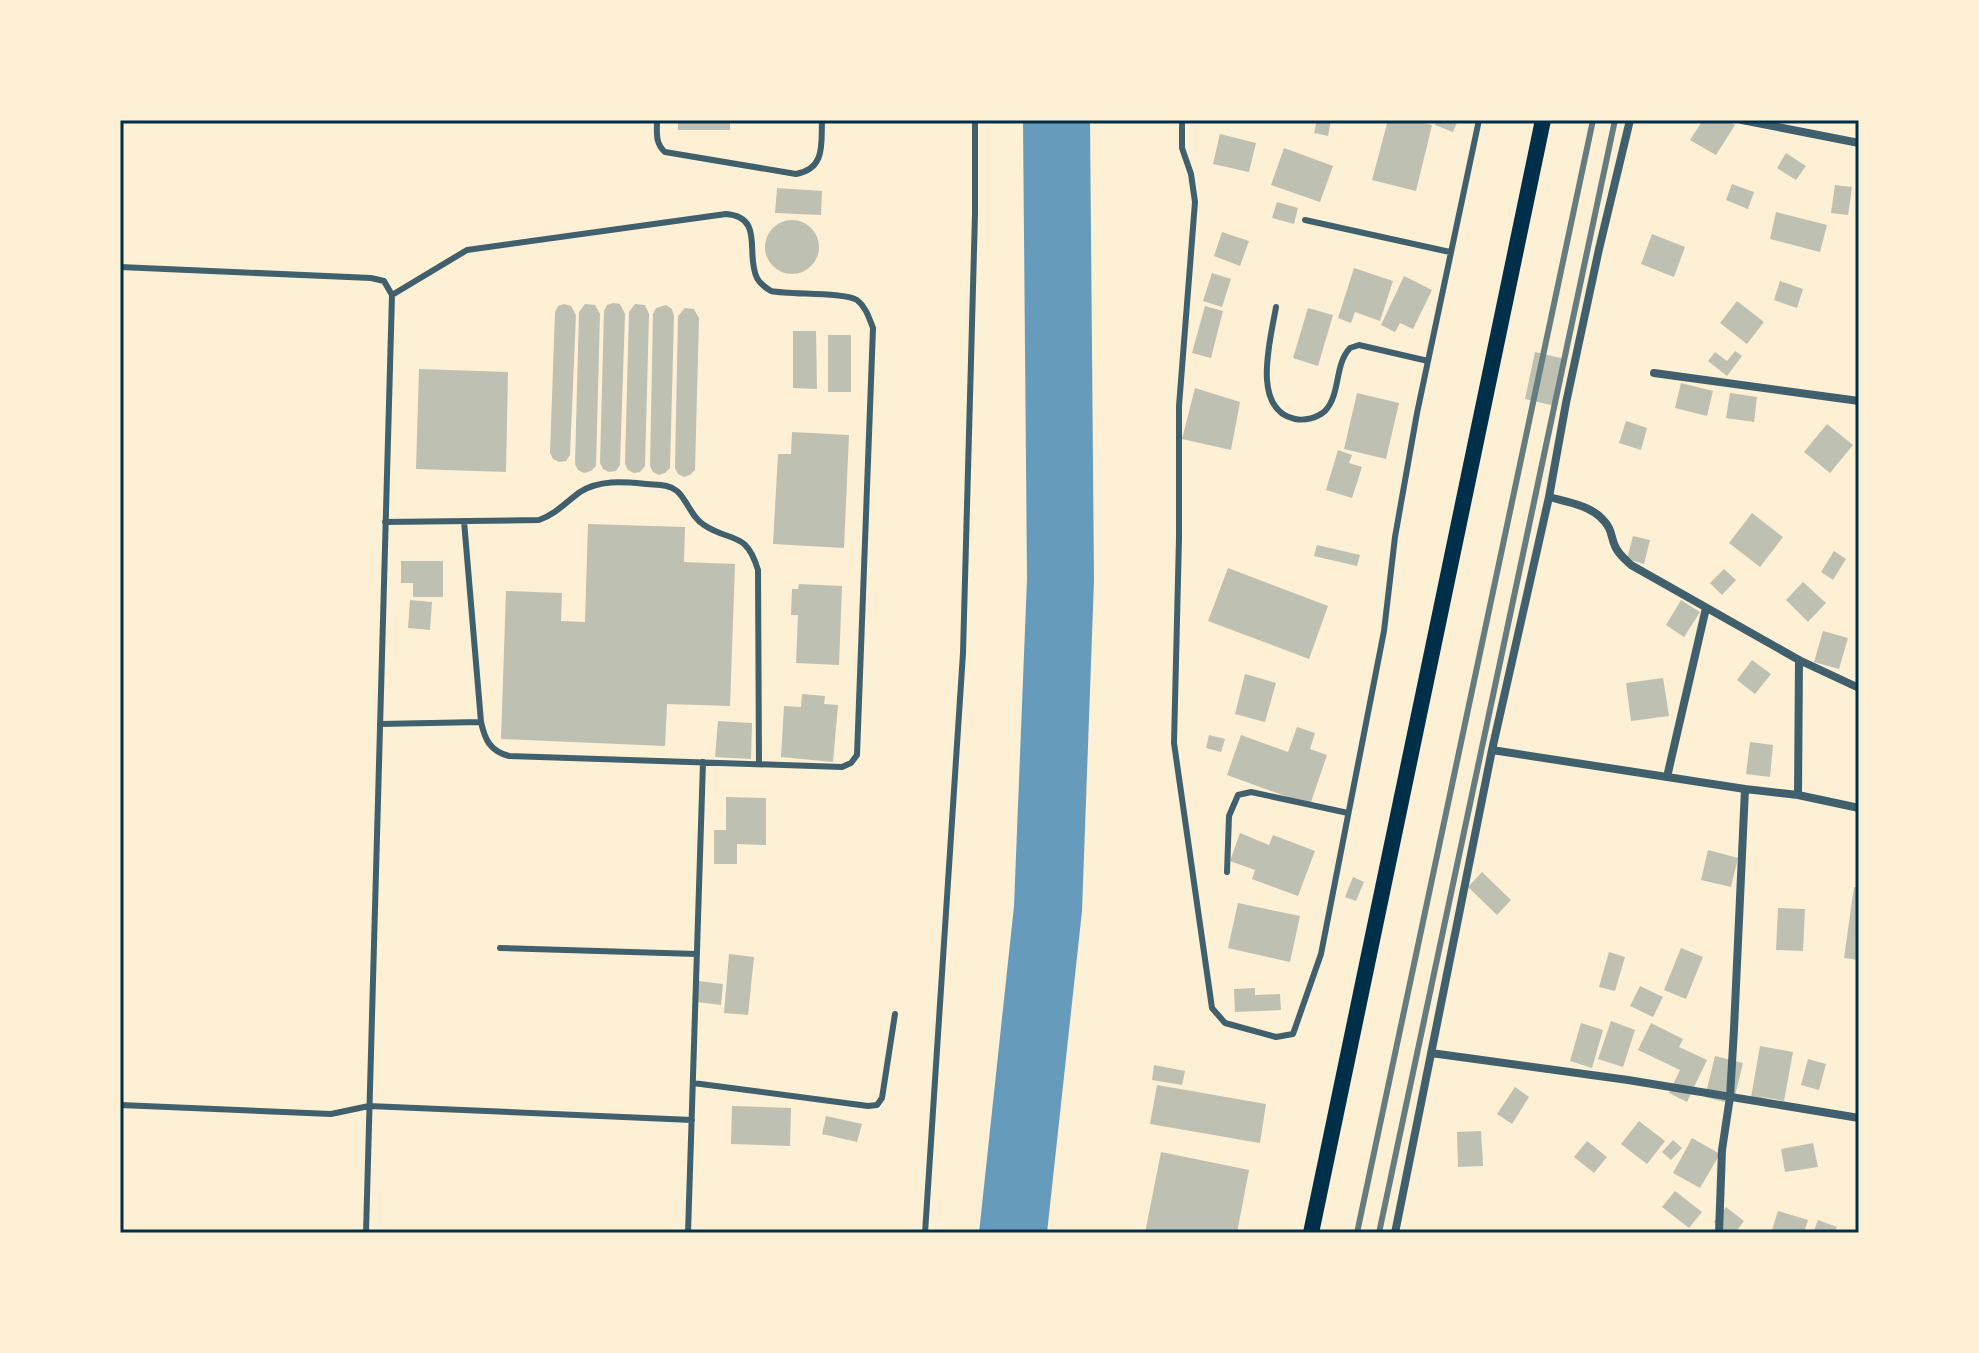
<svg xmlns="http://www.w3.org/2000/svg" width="1979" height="1353" font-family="Jost,sans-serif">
<rect width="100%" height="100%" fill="#fdf0d5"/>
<path fill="#669bbc" d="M 1023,120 L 1090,120 L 1094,580 L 1082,911 L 1047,1233 L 979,1233 L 1014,906 L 1027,579 Z"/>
<path fill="#bec0b2" d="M 678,120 L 730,120 L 730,130 L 678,130 Z
M 1317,120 L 1331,120 L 1328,136 L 1314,133 Z
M 1388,120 L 1411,120 L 1432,125 L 1416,191 L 1372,180 Z
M 1437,120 L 1458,120 L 1453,132 L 1435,125 Z
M 1703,120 L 1727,120 L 1735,125 L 1716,155 L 1690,140 Z
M 1220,134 L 1256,143 L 1249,172 L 1213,164 Z
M 1284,148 L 1333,166 L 1320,202 L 1271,185 Z
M 1786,153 L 1806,166 L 1796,180 L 1777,168 Z
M 1732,184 L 1754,192 L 1748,209 L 1726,200 Z
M 1835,185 L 1852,187 L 1848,215 L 1831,213 Z
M 777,188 L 822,191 L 821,215 L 775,213 Z
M 1277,202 L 1298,208 L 1294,224 L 1272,218 Z
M 1776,212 L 1827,225 L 1820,252 L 1770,239 Z
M765 247a27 27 0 1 1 54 0a27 27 0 1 1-54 0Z
M 1222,232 L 1249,241 L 1240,266 L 1214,256 Z
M 1652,234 L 1685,247 L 1674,277 L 1641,264 Z
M 1354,268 L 1393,281 L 1380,321 L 1355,312 L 1351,323 L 1338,318 Z
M 1212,273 L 1231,279 L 1222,307 L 1203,301 Z
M 1404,276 L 1432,290 L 1413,329 L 1400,323 L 1395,332 L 1381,325 Z
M 1780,281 L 1803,289 L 1797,308 L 1774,300 Z
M 1737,301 L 1764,322 L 1747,344 L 1720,323 Z
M 613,303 L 620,304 L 625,314 L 620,465 L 616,471 L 609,472 L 603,469 L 600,463 L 604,311 L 607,305 Z
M 564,304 L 571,306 L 576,315 L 570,455 L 566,461 L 559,462 L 553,459 L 550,453 L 555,312 L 558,306 Z
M 585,304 L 595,305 L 600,314 L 596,466 L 591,471 L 584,473 L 578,470 L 575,464 L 579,312 Z
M 635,304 L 645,305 L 649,314 L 645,466 L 640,472 L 634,473 L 628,470 L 625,464 L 629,312 Z
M 666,305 L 672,309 L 674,316 L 670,468 L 665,473 L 659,475 L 653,472 L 650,466 L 653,314 L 656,308 Z
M 1205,306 L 1223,311 L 1211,358 L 1192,353 Z
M 685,308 L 694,309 L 699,318 L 695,470 L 690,475 L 684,477 L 678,474 L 675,468 L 678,316 Z
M 1308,308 L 1333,315 L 1318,366 L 1293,358 Z
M 793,331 L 816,331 L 817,389 L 793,388 Z
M 828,335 L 851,335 L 851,392 L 828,392 Z
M 1735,351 L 1742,356 L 1727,376 L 1708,361 L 1715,352 L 1727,361 Z
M 1535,352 L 1565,359 L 1555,406 L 1525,399 Z
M 419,369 L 508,372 L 506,472 L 416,469 Z
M 1681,383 L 1713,391 L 1707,416 L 1675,408 Z
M 1195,388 L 1240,402 L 1231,450 L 1182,439 Z
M 1357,393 L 1399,403 L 1386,459 L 1344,449 Z
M 1730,393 L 1757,397 L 1754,422 L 1726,418 Z
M 1626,421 L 1647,428 L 1641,450 L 1619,443 Z
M 1827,424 L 1853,445 L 1830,473 L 1804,452 Z
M 792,432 L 849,435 L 844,548 L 773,544 L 778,454 L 791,454 Z
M 1338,450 L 1352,455 L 1349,463 L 1362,467 L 1352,498 L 1326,490 Z
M 1752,513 L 1783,537 L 1760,567 L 1729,543 Z
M 588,524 L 685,527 L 684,562 L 735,564 L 730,706 L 667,704 L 665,746 L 501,739 L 506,591 L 562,593 L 561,621 L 585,622 Z
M 1633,536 L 1650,540 L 1644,564 L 1627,559 Z
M 1317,545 L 1360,555 L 1357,566 L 1314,556 Z
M 1834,551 L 1846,559 L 1833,580 L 1821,572 Z
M 401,561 L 443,561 L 443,597 L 413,597 L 413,583 L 401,583 Z
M 1228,568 L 1328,606 L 1309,659 L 1208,621 Z
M 1724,569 L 1736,580 L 1722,595 L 1710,583 Z
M 1803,582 L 1826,603 L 1808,622 L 1786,600 Z
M 799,584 L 842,586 L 839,665 L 796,663 L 798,615 L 791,615 L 792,589 L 798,589 Z
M 410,600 L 432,602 L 430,630 L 408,628 Z
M 1681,600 L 1700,612 L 1684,637 L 1666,625 Z
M 1823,631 L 1848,638 L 1839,669 L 1814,662 Z
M 1752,660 L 1771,674 L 1755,694 L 1737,680 Z
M 1245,674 L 1276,683 L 1265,722 L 1235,714 Z
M 1663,678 L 1669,716 L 1631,721 L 1626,683 Z
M 802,694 L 825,696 L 824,704 L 838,705 L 833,762 L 781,757 L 784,706 L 801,707 Z
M 718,721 L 752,723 L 751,759 L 715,757 Z
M 1297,727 L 1315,733 L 1310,749 L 1327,755 L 1310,805 L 1227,775 L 1241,735 L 1288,752 Z
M 1209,735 L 1225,739 L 1221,752 L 1206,748 Z
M 1750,742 L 1773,745 L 1770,777 L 1746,774 Z
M 726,797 L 766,798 L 766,845 L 737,844 L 737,864 L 714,864 L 714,830 L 726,830 Z
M 1240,833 L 1269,845 L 1273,835 L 1315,851 L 1298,896 L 1252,879 L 1255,870 L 1230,861 Z
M 1708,850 L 1738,858 L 1731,887 L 1701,880 Z
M 1482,872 L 1511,900 L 1497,915 L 1468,887 Z
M 1353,877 L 1364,882 L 1356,901 L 1345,897 Z
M 1854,887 L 1859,888 L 1859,960 L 1844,958 Z
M 1238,903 L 1300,916 L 1290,962 L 1228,948 Z
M 1778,908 L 1805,909 L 1803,951 L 1776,950 Z
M 1681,948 L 1703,957 L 1686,999 L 1664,990 Z
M 1609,952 L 1625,957 L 1615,991 L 1599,987 Z
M 729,954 L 754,957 L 748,1015 L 724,1013 Z
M 699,981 L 723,984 L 721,1005 L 697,1002 Z
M 1640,986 L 1663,997 L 1653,1017 L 1630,1006 Z
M 1255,988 L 1255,995 L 1280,994 L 1281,1010 L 1235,1012 L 1234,989 Z
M 1611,1021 L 1635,1030 L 1623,1067 L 1598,1059 Z
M 1581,1023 L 1603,1030 L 1592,1068 L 1570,1061 Z
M 1651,1023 L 1683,1039 L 1679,1047 L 1707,1060 L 1687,1102 L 1669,1093 L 1680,1070 L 1638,1050 Z
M 1760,1046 L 1793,1052 L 1784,1101 L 1758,1096 L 1772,1100 L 1771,1108 L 1750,1103 Z
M 1715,1056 L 1743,1063 L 1733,1104 L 1705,1097 Z
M 1808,1059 L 1826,1064 L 1819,1090 L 1801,1085 Z
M 1154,1065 L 1185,1071 L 1182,1085 L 1152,1080 Z
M 1157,1085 L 1266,1104 L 1260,1143 L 1150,1124 Z
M 1515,1087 L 1529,1097 L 1512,1124 L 1497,1114 Z
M 732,1106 L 791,1108 L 790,1146 L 731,1144 Z
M 826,1116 L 862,1124 L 857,1142 L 822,1134 Z
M 1639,1121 L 1665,1141 L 1647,1164 L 1621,1144 Z
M 1481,1131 L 1483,1166 L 1458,1167 L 1457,1132 Z
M 1692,1138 L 1720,1154 L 1700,1188 L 1673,1173 Z
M 1673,1140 L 1682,1148 L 1671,1160 L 1662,1152 Z
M 1587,1141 L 1607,1157 L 1594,1173 L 1574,1157 Z
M 1813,1143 L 1818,1167 L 1785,1172 L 1781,1149 Z
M 1161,1152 L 1249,1170 L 1237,1233 L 1145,1233 Z
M 1675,1191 L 1702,1212 L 1689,1228 L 1662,1207 Z
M 1726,1207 L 1744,1221 L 1735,1233 L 1727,1233 L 1714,1222 Z
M 1778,1211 L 1808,1220 L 1804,1233 L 1771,1233 Z
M 1818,1220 L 1837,1227 L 1834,1233 L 1813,1233 Z"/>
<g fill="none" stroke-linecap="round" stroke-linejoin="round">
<path stroke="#3f606c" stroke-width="6" d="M 657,120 C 657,133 655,143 665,152 L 796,174 C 826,169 821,143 822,120
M 1182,120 L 1182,148 L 1191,174 L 1195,202 L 1179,406 L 1179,538 L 1174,743 L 1212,1008 L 1225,1023 L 1276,1037 L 1293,1034 L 1321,954 L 1384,631 L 1395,537 L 1417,413 L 1479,120
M 1305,220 L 1450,252
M 120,267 L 371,278 L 384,281 L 392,295 L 366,1233
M 392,295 L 467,250 L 726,214 C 765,217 745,254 757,278 C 760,284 766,288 771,291 C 791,295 843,292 857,300 C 866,307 869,318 873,328 L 857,755 L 851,763 L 842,767 L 509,756 C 490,751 485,740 481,722 L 464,521
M 1276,307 C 1271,338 1250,409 1295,419 C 1305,421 1317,418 1325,411 C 1341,394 1334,365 1350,348 L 1359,345 L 1428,361
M 385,522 L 539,520 C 556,514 566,502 580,492 C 600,479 625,482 647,484 C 658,485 668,484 677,491 C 688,501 691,517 704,525 C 731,543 746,530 758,570 L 759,764
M 380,724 L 481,722
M 1227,872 L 1229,816 L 1238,795 L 1251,792 L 1348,813
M 500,948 L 697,954
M 693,1083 L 868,1106 L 877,1105 L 882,1098 L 895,1014
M 120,1105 L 331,1114 L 369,1106 L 692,1120
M 688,1233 L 703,762
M 925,1233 L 963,653 L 975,214 L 975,120"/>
<path stroke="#3f606c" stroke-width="8" d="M 1742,120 L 1859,143
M 1654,373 L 1859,401
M 1549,497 C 1571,503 1597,506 1609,528 C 1612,534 1612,540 1615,546 C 1618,554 1625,559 1631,565 L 1799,660 L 1859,688
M 1492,750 L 1745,789 L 1798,795 L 1859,808
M 1667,777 L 1706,608
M 1798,795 L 1799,660
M 1431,1053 L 1628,1080 L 1859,1118
M 1395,1233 L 1492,750 L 1549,497 L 1566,403 L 1599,249 L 1630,120
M 1719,1233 L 1722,1150 L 1730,1097 L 1734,1029 L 1745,789"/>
<path stroke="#003049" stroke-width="16" d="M 1311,1233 L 1543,120"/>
<path stroke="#657d81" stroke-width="6" d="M 1357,1233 L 1593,120
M 1379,1233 L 1615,120"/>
</g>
<rect width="1979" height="1353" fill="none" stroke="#fdf0d5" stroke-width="244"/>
<rect x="122" y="122" width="1735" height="1109" fill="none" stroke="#003049" stroke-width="3"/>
</svg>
